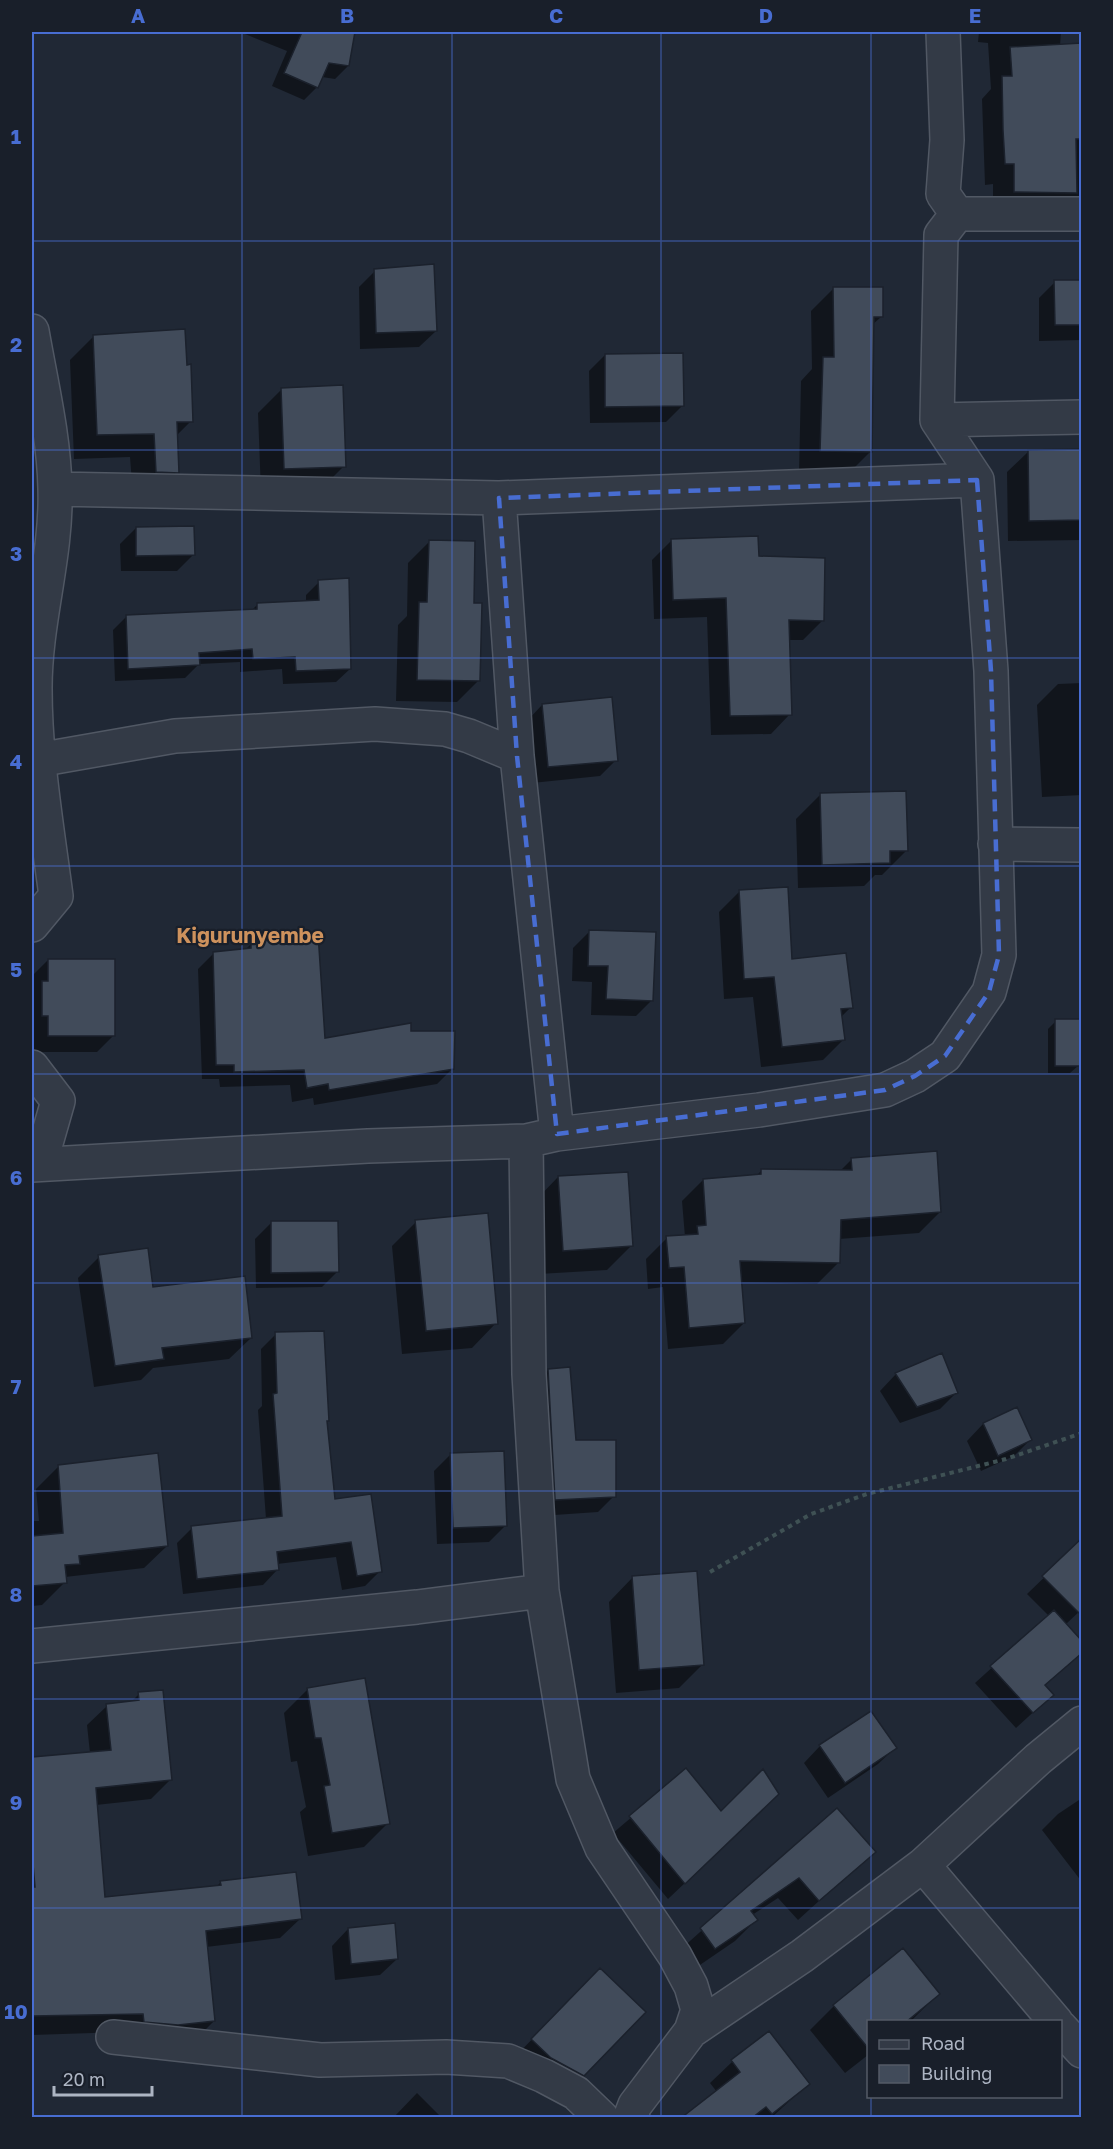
<svg xmlns="http://www.w3.org/2000/svg" width="1113" height="2149" font-family="'Golos Text',sans-serif">
<rect width="100%" height="100%" fill="#202835"/>
<path fill="#0007" d="M 240,32 L 342,32 L 353,34 L 348,66 L 335,79 L 322,77 L 317,87 L 304,100 L 272,86 L 287,51 Z
M 979,32 L 1061,32 L 1060,46 L 1082,44 L 1082,200 L 993,213 L 993,184 L 985,185 L 982,99 L 991,89 L 988,43 L 978,42 Z
M 375,271 L 436,331 L 419,347 L 360,349 L 359,287 Z
M 1082,281 L 1082,340 L 1039,341 L 1039,298 L 1055,282 Z
M 833,289 L 881,317 L 872,325 L 870,452 L 848,474 L 799,473 L 801,381 L 812,369 L 811,311 Z
M 94,336 L 191,421 L 176,436 L 177,472 L 153,496 L 133,496 L 130,457 L 74,459 L 70,360 Z
M 605,355 L 683,405 L 666,422 L 590,423 L 589,371 Z
M 282,389 L 344,466 L 320,490 L 261,493 L 258,413 Z
M 1082,450 L 1082,540 L 1008,541 L 1007,472 L 1029,451 Z
M 136,528 L 193,555 L 177,571 L 121,571 L 120,544 Z
M 672,540 L 758,558 L 822,621 L 803,640 L 788,640 L 790,714 L 771,734 L 711,735 L 707,617 L 654,619 L 652,560 Z
M 429,542 L 472,604 L 478,681 L 457,702 L 396,701 L 398,625 L 407,616 L 408,563 Z
M 319,582 L 350,669 L 336,682 L 283,684 L 282,669 L 240,672 L 240,662 L 199,664 L 185,678 L 115,681 L 113,630 L 127,616 L 252,610 L 258,604 L 306,602 L 306,595 Z
M 1082,683 L 1082,795 L 1042,797 L 1037,705 L 1058,684 Z
M 542,705 L 616,760 L 600,776 L 532,783 L 526,722 Z
M 820,795 L 906,851 L 882,875 L 875,875 L 864,886 L 798,888 L 796,819 Z
M 740,891 L 791,961 L 851,1007 L 841,1017 L 844,1039 L 823,1060 L 761,1067 L 753,997 L 724,999 L 719,912 Z
M 590,931 L 652,1000 L 636,1016 L 591,1015 L 592,982 L 572,981 L 573,948 Z
M 252,943 L 324,1039 L 409,1032 L 452,1069 L 437,1084 L 314,1105 L 313,1098 L 292,1102 L 290,1085 L 220,1087 L 219,1079 L 202,1079 L 198,969 L 213,954 L 244,951 Z
M 48,960 L 113,1036 L 97,1052 L 32,1052 L 32,976 Z
M 1056,1021 L 1078,1066 L 1070,1073 L 1048,1073 L 1048,1029 Z
M 852,1159 L 940,1212 L 919,1233 L 839,1239 L 838,1263 L 817,1284 L 740,1282 L 744,1323 L 723,1344 L 668,1349 L 663,1287 L 648,1289 L 646,1259 L 667,1238 L 685,1237 L 682,1201 L 703,1180 L 756,1176 L 762,1170 L 840,1171 Z
M 558,1177 L 631,1246 L 607,1270 L 539,1274 L 534,1202 Z
M 416,1222 L 496,1323 L 472,1348 L 402,1354 L 392,1246 Z
M 271,1223 L 338,1271 L 322,1287 L 256,1288 L 255,1239 Z
M 99,1257 L 152,1288 L 251,1338 L 229,1359 L 153,1368 L 141,1380 L 94,1387 L 78,1278 Z
M 276,1334 L 325,1423 L 333,1500 L 380,1571 L 365,1586 L 342,1590 L 336,1557 L 277,1564 L 278,1569 L 263,1585 L 183,1594 L 177,1543 L 192,1528 L 266,1519 L 258,1410 L 262,1406 L 261,1349 Z
M 941,1355 L 956,1393 L 940,1409 L 900,1423 L 880,1391 L 896,1374 Z
M 548,1370 L 575,1442 L 614,1496 L 598,1512 L 540,1516 L 532,1386 Z
M 1016,1409 L 1030,1440 L 1014,1456 L 981,1471 L 967,1441 L 983,1424 Z
M 450,1455 L 505,1526 L 489,1542 L 437,1544 L 434,1471 Z
M 59,1466 L 167,1546 L 144,1568 L 65,1577 L 65,1582 L 42,1605 L 32,1606 L 32,1521 L 39,1521 L 36,1489 Z
M 1082,1541 L 1082,1609 L 1065,1625 L 1044,1686 L 1052,1695 L 1016,1728 L 975,1683 L 1049,1616 L 1027,1594 Z
M 633,1577 L 703,1664 L 679,1688 L 616,1693 L 609,1602 Z
M 308,1689 L 388,1823 L 364,1847 L 308,1856 L 300,1812 L 306,1807 L 297,1761 L 291,1762 L 284,1713 Z
M 139,1694 L 171,1779 L 151,1799 L 96,1805 L 104,1899 L 216,1887 L 221,1882 L 300,1919 L 280,1938 L 206,1947 L 214,2021 L 194,2041 L 124,2032 L 32,2035 L 32,1758 L 90,1753 L 87,1725 L 107,1706 L 130,1703 Z
M 820,1746 L 895,1748 L 878,1764 L 828,1798 L 804,1763 Z
M 686,1771 L 721,1813 L 761,1811 L 668,1899 L 613,1833 Z
M 1082,1798 L 1082,1882 L 1042,1830 L 1058,1814 Z
M 837,1810 L 873,1852 L 798,1920 L 778,1898 L 752,1915 L 756,1920 L 735,1941 L 694,1969 L 681,1949 Z
M 348,1929 L 397,1959 L 380,1975 L 335,1980 L 332,1946 Z
M 576,1994 L 583,2075 L 559,2099 L 508,2064 Z
M 938,1994 L 910,2022 L 868,2022 L 868,2055 L 845,2073 L 810,2030 L 834,2006 Z
M 732,2062 L 808,2084 L 771,2118 L 684,2118 L 717,2092 L 710,2083 Z
M 417,2093 L 442,2118 L 393,2118 Z"/>
<path fill="#414b5a" stroke="#1b212c" stroke-width="1.5" d="M 302,32 L 355,32 L 349,66 L 329,63 L 318,88 L 284,73 Z
M 1082,43 L 1082,139 L 1076,139 L 1077,193 L 1014,192 L 1014,164 L 1005,164 L 1003,130 L 1002,76 L 1012,76 L 1010,47 Z
M 434,264 L 437,331 L 376,333 L 374,269 Z
M 1054,280 L 1082,280 L 1082,325 L 1055,325 Z
M 833,287 L 883,287 L 883,317 L 874,317 L 872,452 L 820,451 L 823,357 L 834,357 Z
M 185,329 L 187,365 L 191,364 L 193,422 L 177,422 L 179,473 L 156,472 L 154,434 L 97,435 L 93,335 Z
M 683,353 L 684,406 L 605,407 L 605,354 Z
M 343,385 L 346,467 L 284,469 L 281,388 Z
M 1082,449 L 1082,520 L 1029,521 L 1028,450 Z
M 194,526 L 195,555 L 136,556 L 136,527 Z
M 758,536 L 759,556 L 825,558 L 824,621 L 789,620 L 792,715 L 730,716 L 726,598 L 673,600 L 671,539 Z
M 429,540 L 475,541 L 474,603 L 482,603 L 480,681 L 417,680 L 419,602 L 427,602 Z
M 349,578 L 351,669 L 296,671 L 295,657 L 253,659 L 252,649 L 199,653 L 200,665 L 128,669 L 126,615 L 257,609 L 257,603 L 319,600 L 318,580 Z
M 612,697 L 618,761 L 548,767 L 542,704 Z
M 906,791 L 908,851 L 890,851 L 890,863 L 822,865 L 820,793 Z
M 788,887 L 792,959 L 846,953 L 853,1008 L 841,1009 L 845,1040 L 782,1047 L 774,977 L 744,979 L 739,890 Z
M 589,930 L 656,932 L 653,1001 L 606,999 L 608,966 L 588,966 Z
M 318,933 L 325,1038 L 411,1023 L 411,1031 L 455,1031 L 454,1069 L 329,1090 L 328,1084 L 307,1088 L 304,1070 L 234,1072 L 234,1065 L 216,1065 L 213,952 L 251,948 L 251,942 Z
M 48,959 L 115,959 L 115,1036 L 48,1036 L 48,1016 L 42,1016 L 42,981 L 48,981 Z
M 1055,1019 L 1081,1019 L 1080,1066 L 1055,1066 Z
M 937,1151 L 941,1212 L 841,1220 L 840,1263 L 740,1261 L 745,1323 L 689,1328 L 684,1267 L 669,1268 L 666,1236 L 698,1234 L 697,1226 L 706,1225 L 703,1179 L 761,1174 L 761,1169 L 852,1170 L 851,1158 Z
M 628,1172 L 633,1246 L 563,1251 L 558,1176 Z
M 488,1213 L 498,1324 L 426,1331 L 415,1220 Z
M 271,1221 L 338,1221 L 339,1272 L 271,1273 Z
M 148,1248 L 153,1287 L 245,1276 L 252,1338 L 162,1348 L 164,1359 L 115,1366 L 98,1255 Z
M 324,1331 L 329,1421 L 327,1421 L 335,1499 L 371,1494 L 382,1572 L 357,1576 L 351,1542 L 277,1552 L 279,1570 L 197,1579 L 191,1526 L 282,1516 L 273,1394 L 277,1393 L 275,1332 Z
M 942,1353 L 958,1393 L 917,1407 L 895,1373 Z
M 570,1367 L 576,1440 L 616,1440 L 616,1497 L 555,1500 L 548,1369 Z
M 1017,1407 L 1032,1440 L 998,1456 L 983,1423 Z
M 504,1451 L 507,1526 L 453,1528 L 450,1453 Z
M 158,1453 L 168,1546 L 79,1556 L 80,1564 L 65,1565 L 67,1583 L 32,1586 L 32,1536 L 63,1533 L 58,1465 Z
M 1082,1538 L 1082,1616 L 1042,1576 Z
M 697,1571 L 704,1665 L 639,1670 L 632,1576 Z
M 1054,1610 L 1082,1641 L 1082,1653 L 1045,1685 L 1054,1695 L 1033,1713 L 990,1666 Z
M 365,1678 L 390,1824 L 332,1833 L 324,1786 L 330,1785 L 321,1738 L 315,1738 L 307,1688 Z
M 163,1690 L 172,1780 L 96,1788 L 105,1897 L 221,1885 L 220,1881 L 296,1872 L 302,1919 L 206,1931 L 215,2021 L 178,2025 L 144,2022 L 143,2014 L 32,2016 L 32,1887 L 35,1887 L 32,1853 L 32,1757 L 111,1750 L 106,1704 L 139,1700 L 138,1692 Z
M 871,1711 L 897,1748 L 845,1783 L 819,1745 Z
M 686,1768 L 721,1811 L 763,1769 L 779,1794 L 685,1884 L 629,1816 Z
M 837,1808 L 876,1852 L 819,1901 L 799,1878 L 751,1911 L 758,1920 L 715,1949 L 700,1928 Z
M 395,1923 L 398,1959 L 351,1964 L 348,1928 Z
M 903,1948 L 940,1994 L 906,2022 L 868,2022 L 868,2048 L 833,2005 Z
M 600,1968 L 646,2012 L 584,2076 L 551,2058 L 531,2039 Z
M 769,2031 L 810,2084 L 772,2114 L 766,2107 L 752,2118 L 681,2118 L 740,2072 L 731,2060 Z"/>
<g fill="none" stroke-linecap="round" stroke-linejoin="round">
<defs>
<path id="street" d="M 957,214 L 1082,214
M 32,331 C 41,383 54,436 55,489 C 57,556 35,621 35,688 C 35,758 47,827 56,896 L 32,925
M 937,420 L 1082,417
M 55,489 L 499,498 L 977,480
M 499,498 L 517,756 L 557,1134
M 38,760 L 175,736 L 375,724 L 445,729 L 469,736 L 517,756
M 995,844 L 1082,845
M 32,1067 L 58,1101 L 40,1164
M 526,1141 L 529,1374 L 542,1591 L 573,1779 L 602,1848 L 675,1956 L 691,1986 L 698,2010 L 691,2031 L 635,2105 L 630,2118
M 32,1165 L 368,1146 L 526,1141 L 557,1134 L 759,1110 L 885,1090 L 915,1076 L 945,1056 L 989,992 L 999,955 L 991,671 L 977,480 L 937,420 L 941,235 L 957,214 L 943,194 L 947,140 L 943,32
M 32,1646 L 417,1607 L 542,1591
M 923,1865 L 1056,2022
M 1060,2027 L 1082,2051
M 691,2031 L 802,1956 L 923,1865 L 1038,1759 L 1082,1723
M 113,2037 L 320,2060 L 446,2057 L 508,2061 L 544,2076 L 576,2093 L 602,2118"/>
</defs>
<use href="#street" stroke="#515864" stroke-width="36"/>
<path stroke="#3f5154" stroke-width="4" stroke-dasharray="4.5 4.5" stroke-linecap="butt" d="M 710,1572 L 811,1514 L 867,1494 L 1006,1459 L 1082,1433"/>
<use href="#street" stroke="#333a46" stroke-width="33"/>
</g>
<path fill="none" stroke="#486dd2" stroke-width="4.5" stroke-dasharray="12 8" stroke-linejoin="round" d="M 977,480 L 991,671 L 999,955 L 989,992 L 945,1056 L 915,1076 L 885,1090 L 557,1134 L 517,756 L 499,498 Z"/>
<path fill="none" stroke="#486dd2" stroke-width="1.5" stroke-opacity="0.55" d="M 242,32 L 242,2118M 452,32 L 452,2118M 661,32 L 661,2118M 871,32 L 871,2022M 32,241 L 1082,241M 32,450 L 1082,450M 32,658 L 1082,658M 32,866 L 1082,866M 32,1074 L 1082,1074M 32,1283 L 1082,1283M 32,1491 L 1082,1491M 32,1699 L 1082,1699M 32,1908 L 1082,1908M 871,2096 L 871,2118"/>
<g text-anchor="middle" dominant-baseline="central" stroke-width="4.5" stroke-linejoin="round" paint-order="stroke">
<g font-size="21" font-weight="bold" fill="#ce925d" stroke="#191f2a">
<text x="250" y="935">Kigurunyembe</text>
</g>
</g>
<rect width="1113" height="2149" fill="none" stroke="#191f2a" stroke-width="66"/>
<rect x="867" y="2020" width="195" height="78" fill="#191f2a" stroke="#545b67" stroke-width="1.5"/>
<rect x="879" y="2040" width="30" height="9" fill="#333a46" stroke="#545b67" stroke-width="1.5"/>
<text x="921" y="2050" font-size="18" fill="#adb5c3">Road</text>
<rect x="879" y="2065" width="30" height="18" fill="#414b5a" stroke="#545b67" stroke-width="1.5"/>
<text x="921" y="2080" font-size="18" fill="#adb5c3">Building</text>
<path d="M54 2086v9h98v-9" fill="none" stroke="#adb5c3" stroke-width="3"/>
<text x="63" y="2086" font-size="18" fill="#adb5c3" stroke="#191f2a" stroke-width="4.5" paint-order="stroke">20 m</text>
<rect x="33" y="33" width="1047" height="2083" fill="none" stroke="#486dd2" stroke-width="2"/>
<g font-size="20" text-anchor="middle" font-weight="bold" fill="#486dd2">
<text x="138" y="23">A</text>
<text x="347" y="23">B</text>
<text x="556" y="23">C</text>
<text x="766" y="23">D</text>
<text x="975" y="23">E</text>
<text x="16" y="144">1</text>
<text x="16" y="352">2</text>
<text x="16" y="561">3</text>
<text x="16" y="769">4</text>
<text x="16" y="977">5</text>
<text x="16" y="1185">6</text>
<text x="16" y="1394">7</text>
<text x="16" y="1602">8</text>
<text x="16" y="1810">9</text>
<text x="16" y="2019">10</text>
</g>
</svg>
